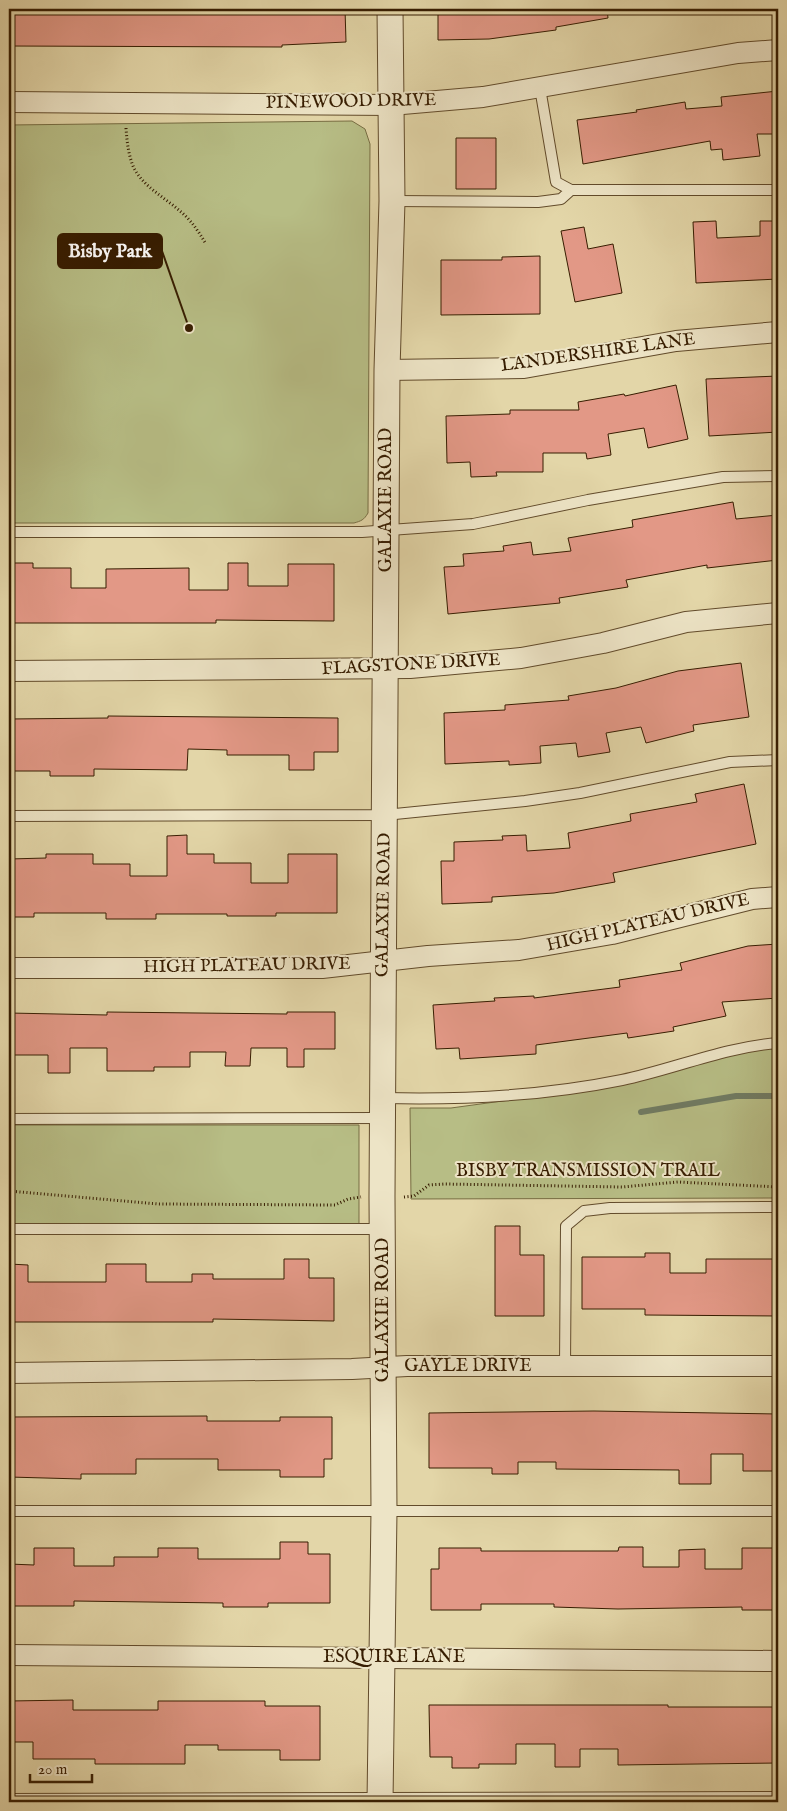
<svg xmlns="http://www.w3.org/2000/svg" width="787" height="1811" font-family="'IM FELL English',serif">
<rect width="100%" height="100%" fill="#e3d6a8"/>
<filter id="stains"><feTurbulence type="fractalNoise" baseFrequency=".004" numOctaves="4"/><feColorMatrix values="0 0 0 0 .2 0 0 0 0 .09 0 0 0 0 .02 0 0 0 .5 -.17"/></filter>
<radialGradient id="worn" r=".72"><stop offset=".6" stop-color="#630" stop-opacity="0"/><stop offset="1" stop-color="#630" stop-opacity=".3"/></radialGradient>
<path fill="#b7bd85" stroke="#776d43" d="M 352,121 L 365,129 L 370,144 L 368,513 C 364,520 361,521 354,523 L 9,523 L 9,125 Z
M 778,1045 L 778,1198 L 411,1199 L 410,1108 L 451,1108 L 627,1084 L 749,1049 Z
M 9,1125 L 359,1125 L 359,1224 L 9,1224 Z"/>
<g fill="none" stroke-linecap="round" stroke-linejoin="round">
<path stroke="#707b63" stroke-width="6" d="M 641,1112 L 736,1096 L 778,1096"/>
</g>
<path fill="#e29886" stroke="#371d01" d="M 9,9 L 345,9 L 346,42 L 282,45 L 282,47 L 9,46 Z
M 438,9 L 607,9 L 608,18 L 556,27 L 556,30 L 489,39 L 438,40 Z
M 778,91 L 778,134 L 757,134 L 760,156 L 723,160 L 722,149 L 711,150 L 710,141 L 583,164 L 577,120 L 637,112 L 636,110 L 685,102 L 686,109 L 722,106 L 721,97 Z
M 456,138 L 496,138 L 496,189 L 456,189 Z
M 716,221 L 717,238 L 760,236 L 760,221 L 778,221 L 778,279 L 696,283 L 693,222 Z
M 584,227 L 588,249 L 613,244 L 622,293 L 575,302 L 561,231 Z
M 540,256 L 540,314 L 441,315 L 441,260 L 502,260 L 502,257 Z
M 778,376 L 778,432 L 709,436 L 706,379 Z
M 676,385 L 688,439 L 648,448 L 644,428 L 608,434 L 611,455 L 587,459 L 586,453 L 543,453 L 543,472 L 496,472 L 497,476 L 471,477 L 470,462 L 447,463 L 446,416 L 510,414 L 510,410 L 579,410 L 578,402 L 624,394 L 625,396 Z
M 733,502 L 736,519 L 778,515 L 778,560 L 707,568 L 707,565 L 626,580 L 628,587 L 559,598 L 560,603 L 448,614 L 444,567 L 464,566 L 463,554 L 504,551 L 503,546 L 531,542 L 533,555 L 571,551 L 568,538 L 633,527 L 632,520 Z
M 9,563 L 33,563 L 33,568 L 71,568 L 71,588 L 106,588 L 106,569 L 189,568 L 189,590 L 228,590 L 228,563 L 248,563 L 248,586 L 288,586 L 288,564 L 334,564 L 334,621 L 216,620 L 216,623 L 9,623 Z
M 741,663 L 749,717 L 693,725 L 694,731 L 646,743 L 641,727 L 606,733 L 610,752 L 578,757 L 576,743 L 540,746 L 541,763 L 509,765 L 509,761 L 445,764 L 444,713 L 505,710 L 505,705 L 569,700 L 568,696 L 616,688 L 678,671 Z
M 108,716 L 338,718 L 338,752 L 314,752 L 314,770 L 289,770 L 289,755 L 227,755 L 227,750 L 188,749 L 187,770 L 94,769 L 94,776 L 50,776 L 50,771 L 9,771 L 9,719 L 108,718 Z
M 744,784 L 756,844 L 613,873 L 615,882 L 554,893 L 492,897 L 492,902 L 442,904 L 441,861 L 454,861 L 454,842 L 503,840 L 502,836 L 526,835 L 527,851 L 570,848 L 568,833 L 631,821 L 630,814 L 697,802 L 695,794 Z
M 187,835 L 187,854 L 214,854 L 214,863 L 251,863 L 251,883 L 288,883 L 288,854 L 337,854 L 337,913 L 276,913 L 276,916 L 227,916 L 227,914 L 156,914 L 156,919 L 106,919 L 106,913 L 34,913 L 34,917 L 9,917 L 9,859 L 46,858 L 46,854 L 93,854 L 93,864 L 130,864 L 130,876 L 167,876 L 167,836 Z
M 778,944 L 778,998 L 722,1002 L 726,1016 L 673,1027 L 674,1031 L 628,1038 L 627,1033 L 536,1045 L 536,1054 L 460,1059 L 459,1048 L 436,1049 L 433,1005 L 495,1001 L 494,998 L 534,996 L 534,998 L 620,987 L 619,980 L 682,970 L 680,963 L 748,946 Z
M 107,1012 L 287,1014 L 287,1012 L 335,1012 L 335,1049 L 304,1049 L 304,1067 L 287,1067 L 287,1048 L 251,1048 L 250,1066 L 225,1066 L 226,1052 L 190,1052 L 190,1067 L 154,1067 L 154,1071 L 107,1071 L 107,1048 L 70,1048 L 70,1073 L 48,1073 L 48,1055 L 9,1055 L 9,1013 L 107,1015 Z
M 495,1226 L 520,1226 L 520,1255 L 544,1255 L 544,1316 L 495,1316 Z
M 645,1253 L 670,1253 L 670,1273 L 706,1273 L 706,1259 L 778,1259 L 778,1316 L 645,1315 L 645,1309 L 582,1309 L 582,1257 L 645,1257 Z
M 284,1259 L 309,1259 L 309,1278 L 334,1278 L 334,1321 L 213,1319 L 213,1322 L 9,1322 L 9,1264 L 28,1265 L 28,1282 L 106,1282 L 106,1264 L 146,1264 L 146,1282 L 192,1282 L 192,1274 L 213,1274 L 213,1279 L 284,1279 Z
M 594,1411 L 778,1414 L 778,1471 L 743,1471 L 743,1454 L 711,1454 L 711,1484 L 679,1484 L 679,1470 L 556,1469 L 556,1462 L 518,1462 L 518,1474 L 492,1474 L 492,1468 L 429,1468 L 429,1413 Z
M 207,1416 L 207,1421 L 280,1421 L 280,1417 L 332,1417 L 332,1459 L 324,1459 L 324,1477 L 280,1477 L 280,1470 L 218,1470 L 218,1459 L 136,1459 L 136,1474 L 81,1474 L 81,1479 L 9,1477 L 9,1417 Z
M 280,1542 L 308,1542 L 308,1554 L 330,1554 L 330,1603 L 268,1603 L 268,1607 L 223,1607 L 223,1603 L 74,1601 L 74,1606 L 9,1606 L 9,1564 L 34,1565 L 34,1548 L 74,1548 L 74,1566 L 114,1566 L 114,1557 L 158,1557 L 158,1548 L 198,1548 L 198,1559 L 280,1559 Z
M 619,1547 L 643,1547 L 643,1567 L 679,1567 L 679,1550 L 705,1549 L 705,1569 L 742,1569 L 742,1548 L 778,1548 L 778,1610 L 742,1610 L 742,1607 L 618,1609 L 554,1607 L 554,1604 L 481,1604 L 481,1610 L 431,1610 L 431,1569 L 439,1569 L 439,1548 L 481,1548 L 481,1551 L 618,1551 Z
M 73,1700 L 73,1710 L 158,1710 L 158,1701 L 265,1701 L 265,1706 L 320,1706 L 320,1760 L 280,1760 L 280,1750 L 218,1750 L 218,1745 L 185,1745 L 185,1764 L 95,1764 L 95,1759 L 33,1759 L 33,1742 L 9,1742 L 9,1701 Z
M 429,1705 L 668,1705 L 668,1707 L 778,1707 L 778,1763 L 618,1765 L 618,1749 L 580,1749 L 580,1767 L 555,1767 L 555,1744 L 516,1744 L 516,1764 L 479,1764 L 479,1768 L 452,1768 L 452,1757 L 430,1757 Z"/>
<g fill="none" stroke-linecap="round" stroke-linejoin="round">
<defs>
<path id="service" d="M 540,88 L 556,182 L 571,190 L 778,190
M 393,201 L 538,202 L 561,199 L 571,190
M 9,532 L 362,532 L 473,524 L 588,500 L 723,477 L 778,476
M 9,816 L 385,815 L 525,801 L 580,793 L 730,762 L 778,760
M 383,1098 C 463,1100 544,1096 622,1080 C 674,1069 725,1047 778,1043
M 9,1119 L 383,1118
M 9,1229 L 382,1229
M 565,1366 L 566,1226 L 584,1211 L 610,1208 L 778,1207
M 9,1511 L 778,1511
M 9,1799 L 778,1797"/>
<path id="minor" d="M 9,102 L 391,105 L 483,97 L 738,53 L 778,50
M 387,370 L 524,368 L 676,341 L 778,332
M 9,671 L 410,668 L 521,658 L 603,643 L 686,622 L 778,613
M 9,968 L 322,968 L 428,956 L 519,950 L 612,934 L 752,899 L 778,897
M 9,1373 L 352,1369 L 407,1366 L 778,1366
M 9,1655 L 778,1661"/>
<path id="tertiary" d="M 380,1802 L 384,1511 L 382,1197 L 387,370 L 392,201 L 390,9"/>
</defs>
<use href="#service" stroke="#624b2b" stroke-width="12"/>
<use href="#minor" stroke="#624b2b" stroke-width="22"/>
<use href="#tertiary" stroke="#624b2b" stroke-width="27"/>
<path stroke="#371d01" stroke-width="3" stroke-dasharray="1 2.5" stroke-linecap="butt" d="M 126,128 C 127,141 128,153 133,166 C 142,186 164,197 180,211 C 191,220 199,232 206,244
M 9,1191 L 158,1204 L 335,1205 L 348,1199 L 361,1197
M 404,1197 L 414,1196 L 429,1185 L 445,1184 L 622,1187 L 678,1182 L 778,1187"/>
<use href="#service" stroke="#ede4c6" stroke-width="10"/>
<use href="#minor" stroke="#ede4c6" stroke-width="20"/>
<use href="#tertiary" stroke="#ede4c6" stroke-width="25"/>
</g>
<g text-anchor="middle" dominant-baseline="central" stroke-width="4" stroke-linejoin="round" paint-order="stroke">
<g font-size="18" fill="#371d01" stroke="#ede4c6">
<text transform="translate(351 102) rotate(-1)">PINEWOOD DRIVE</text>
<text transform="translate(598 353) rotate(-8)">LANDERSHIRE LANE</text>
<text transform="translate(386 500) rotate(-90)">GALAXIE ROAD</text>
<text transform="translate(411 665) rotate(-3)">FLAGSTONE DRIVE</text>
<text transform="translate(384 905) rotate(-89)">GALAXIE ROAD</text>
<text transform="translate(648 923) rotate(-13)">HIGH PLATEAU DRIVE</text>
<text transform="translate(247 966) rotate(-1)">HIGH PLATEAU DRIVE</text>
<text x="588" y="1171">BISBY TRANSMISSION TRAIL</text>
<text transform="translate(383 1310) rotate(-90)">GALAXIE ROAD</text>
<text x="468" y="1366">GAYLE DRIVE</text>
<text x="394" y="1657">ESQUIRE LANE</text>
</g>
</g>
<path fill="none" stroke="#371d01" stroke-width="2" d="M189 328L162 251"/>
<circle fill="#371d01" stroke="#ede4c6" stroke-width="2" cx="189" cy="328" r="5"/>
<rect fill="#371d01" stroke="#371d01" stroke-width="2" x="58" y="234" width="104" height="34" rx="5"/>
<g font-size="19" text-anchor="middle" font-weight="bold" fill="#fff">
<text x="110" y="257">Bisby Park</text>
</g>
<rect width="787" height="1811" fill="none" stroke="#e3d6a8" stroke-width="30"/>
<rect x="10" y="10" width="767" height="1791" fill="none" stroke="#371d01" stroke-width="2.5"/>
<rect x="15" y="15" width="757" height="1781" fill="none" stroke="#371d01"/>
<path d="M30 1774v8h62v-8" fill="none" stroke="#371d01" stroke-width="2.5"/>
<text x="38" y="1774" font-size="15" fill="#371d01" stroke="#ede4c6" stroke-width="4" paint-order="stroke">20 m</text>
<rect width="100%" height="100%" filter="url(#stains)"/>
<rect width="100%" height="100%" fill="url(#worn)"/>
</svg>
